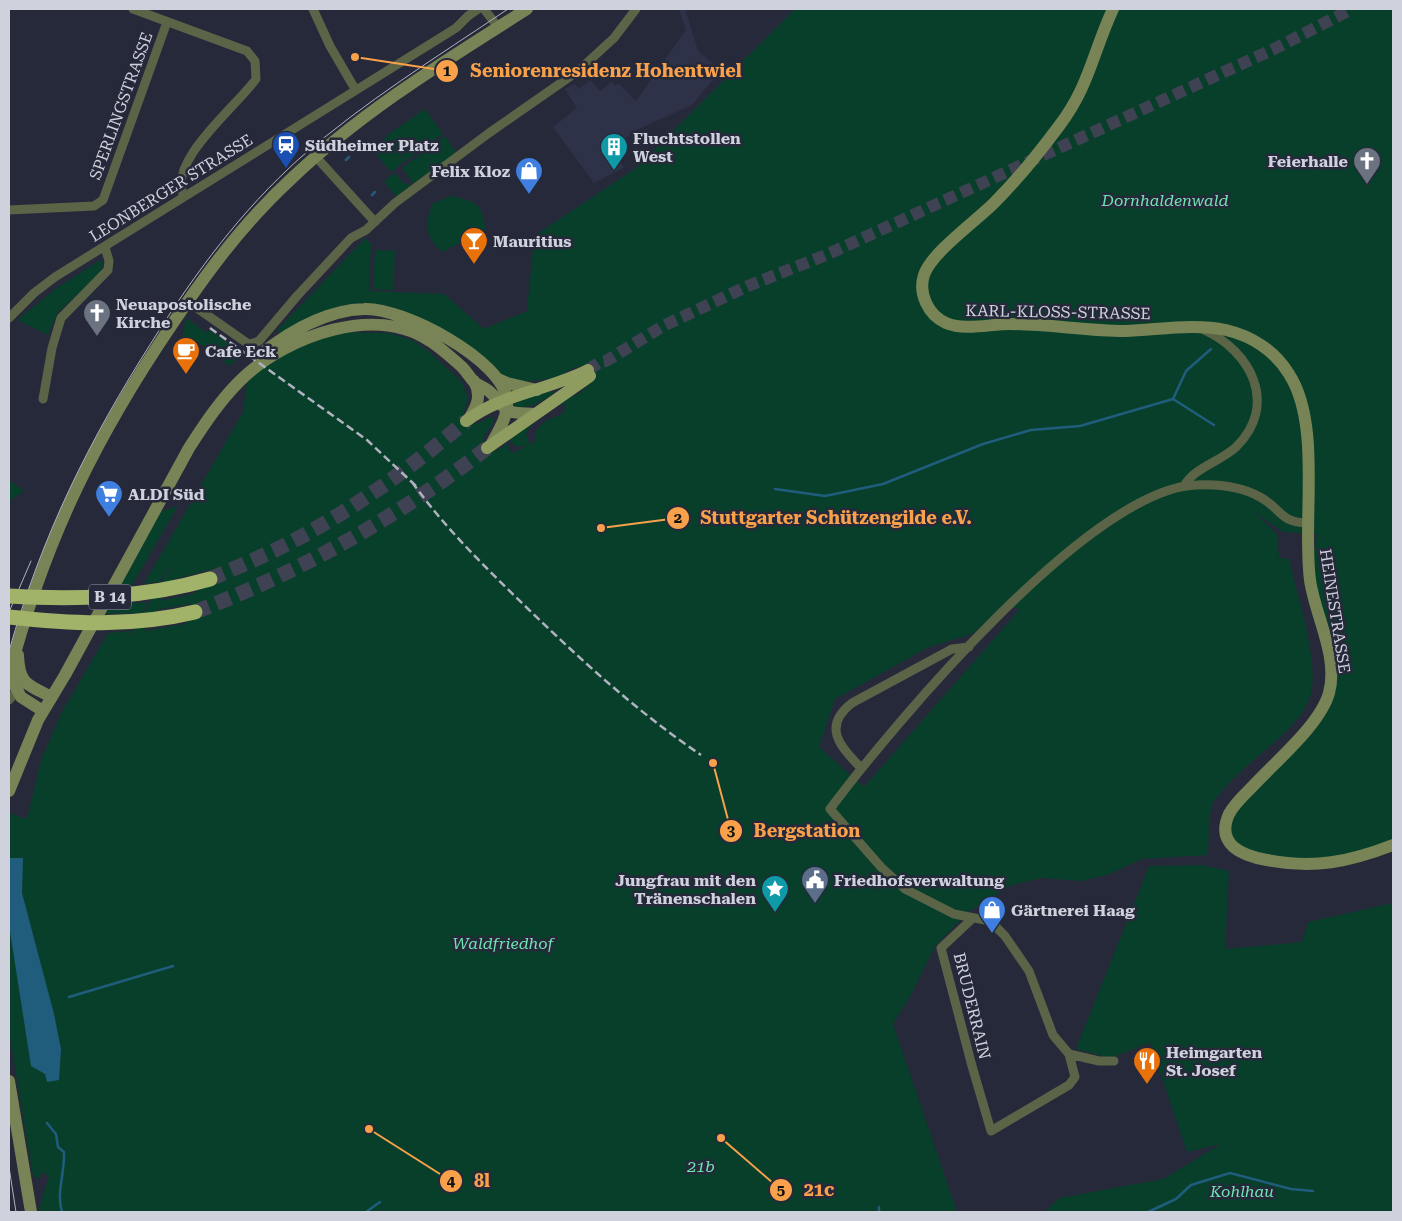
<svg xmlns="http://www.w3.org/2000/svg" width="1402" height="1221" font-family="'Roboto Serif',serif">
<rect width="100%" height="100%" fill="#26293a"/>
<path fill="#2e3249" d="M 679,9 L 685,9 L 698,51 L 721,70 L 692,105 L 632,132 L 613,152 L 624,167 L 623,168 L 594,183 L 553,127 L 577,108 L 565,89 L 574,84 L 579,89 L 590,80 L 600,91 L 612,82 L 615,86 L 618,83 L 636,101 L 686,30 Z"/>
<path fill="#083f2b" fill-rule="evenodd" d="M 795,9 L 1393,9 L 1393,845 L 1332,864 L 1237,851 L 1226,822 L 1308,728 L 1331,683 L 1309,585 L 1317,534 L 1283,532 L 1253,511 L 1277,534 L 1279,558 L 1289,559 C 1296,594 1321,664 1310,697 C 1297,734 1246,760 1223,790 C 1219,795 1213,800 1212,806 C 1208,821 1209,839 1208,855 L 1142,859 L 1107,875 L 1081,881 L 1042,878 L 1012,885 L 968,912 L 935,946 L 912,993 L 893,1024 L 957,1212 L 38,1212 L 49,1176 L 42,1172 L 39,1179 L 33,1176 L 9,1032 L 9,813 L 27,819 L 41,760 L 63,710 L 108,633 L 131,631 L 129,638 L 173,562 L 159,582 L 144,584 L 243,412 L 247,382 L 273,359 L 336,332 L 389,333 L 412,340 L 427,350 L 461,381 L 468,397 L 463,417 L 469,424 L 479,423 L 490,417 L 494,418 L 492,425 L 483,437 L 484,446 L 495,451 L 510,443 L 508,448 L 512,453 L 528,446 L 517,447 L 507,438 L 571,394 L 574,397 L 586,388 L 594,377 L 586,366 C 574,366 568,370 559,377 C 556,378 525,382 521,382 C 499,379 483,362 467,349 C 452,337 437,329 421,321 C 361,287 335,307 279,335 L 278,329 L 365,238 L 371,244 L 369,291 L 444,294 L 484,329 L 527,311 L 534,236 L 636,168 ZM 566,403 L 564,412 L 559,416 C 549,419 540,421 535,434 L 536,440 L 530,445 L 526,434 C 530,421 553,407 566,403 ZM 209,570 L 211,573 C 202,597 184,596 161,600 L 172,580 ZM 189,604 L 195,606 L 194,616 L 184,624 L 144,631 L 156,610 ZM 1006,606 L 1020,609 L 864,787 L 819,747 L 835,699 L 929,647 L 972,634 Z
M 425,109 L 443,134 L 406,161 L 386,136 Z
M 445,136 L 457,153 L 414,184 L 402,168 Z
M 386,137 L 405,161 L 391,172 L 371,148 L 374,146 L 383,156 L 374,145 L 379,142 L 384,149 L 379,142 Z
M 395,173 L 404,184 L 406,182 L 411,187 L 397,198 L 384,181 Z
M 451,196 C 477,202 482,203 486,230 L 442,252 C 424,235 425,226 432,204 Z
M 375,250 L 395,251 L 393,290 L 373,289 Z
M 100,260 L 103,264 L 101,273 L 58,312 L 48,335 L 17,320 L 58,287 Z
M 186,318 L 207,333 L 210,330 L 242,353 L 230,366 L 200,344 L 182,338 Z
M 552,391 L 554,393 C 541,402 530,409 514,407 L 513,405 L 515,402 Z
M 9,480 L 24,491 L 9,501 Z
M 178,506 L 132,585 L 119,586 L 158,512 Z
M 148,602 L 142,613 L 104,614 L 108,605 Z
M 1202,865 L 1229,871 L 1225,949 L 1302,942 L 1308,922 L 1393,903 L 1393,1212 L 1044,1212 L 1060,1198 L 1163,1179 L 1221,1144 L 1187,1152 L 1150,1043 L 1110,1058 L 1076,1049 L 1149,866 Z"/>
<path fill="#205d7d" d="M 9,858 L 23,858 L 22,893 L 54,1014 L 61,1049 L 59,1080 L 47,1082 L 45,1074 L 31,1066 L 9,925 Z"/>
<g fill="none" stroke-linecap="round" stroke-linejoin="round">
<path stroke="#205d7d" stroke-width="2.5" d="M 346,160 L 349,157
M 372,195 L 375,192
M 1173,399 L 1186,371 L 1211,349
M 775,489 L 825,496 L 883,484 L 983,444 L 1031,430 L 1080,426 L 1173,399 L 1214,425
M 69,997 L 173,966
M 47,1123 L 56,1134 L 58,1147 L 64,1152 C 65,1173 56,1192 62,1212
M 366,1212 L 380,1202
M 879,1212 L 879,1207
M 1148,1212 L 1176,1199 L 1191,1185 L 1230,1173 L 1291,1189 L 1313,1191"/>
<path stroke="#3f4252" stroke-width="12" stroke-dasharray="12 6" stroke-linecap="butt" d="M 588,370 L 600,362 L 606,361 L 663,326 L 748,286 L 826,255 L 1274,49 L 1352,9"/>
<path stroke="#3f4252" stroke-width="15" stroke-dasharray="15 8" stroke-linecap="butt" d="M 210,579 C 247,563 285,547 320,526 C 372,496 420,460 466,421
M 195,612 C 301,571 397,518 487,448"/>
<path stroke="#5c6447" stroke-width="9" d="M 133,9 L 247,51 L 255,61 L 256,79 C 237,106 166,162 184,196
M 313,9 L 330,46 L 355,89
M 484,9 L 498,27
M 316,157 L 375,222
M 9,210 L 94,206 L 103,200 L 167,22
M 187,301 L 247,343 L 251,344 L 259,341 L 297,296 L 351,238 L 366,230 L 395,203 L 489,133 L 578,71 L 614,38 L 636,9
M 9,318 L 34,293 L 55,277 L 456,28 L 468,16 L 478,9
M 43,399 L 52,348 L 61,318 L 108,270 L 109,261 L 105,247
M 1184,486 C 1195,467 1220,462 1236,447 C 1279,405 1251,351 1204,330
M 9,700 L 21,686
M 861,768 C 841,747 821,727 852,703 L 952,649 L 969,647
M 973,918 L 941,948 L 972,1066 L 991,1131 L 1069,1085 L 1075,1077 L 1069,1054 L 1053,1035 L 1029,971 L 1005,936 L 990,921 L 954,914 L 905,889 L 881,867 L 830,809 C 893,725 1092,487 1197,485 C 1219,484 1240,486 1260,497 C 1282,509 1279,522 1307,523
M 1069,1054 L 1099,1061 L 1114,1061"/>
<path stroke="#788455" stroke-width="12" d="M 1113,9 C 1093,52 1089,87 1059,126 C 1039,153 1018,179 994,203 C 976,221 931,253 924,275 C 918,293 928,315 946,323 C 965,331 990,324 1010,324 C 1048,324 1087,331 1125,331 C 1158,330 1193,323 1226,330 C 1252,336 1275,351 1289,374 C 1322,425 1302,520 1310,580 C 1315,616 1339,656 1329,693 C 1320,725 1275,762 1252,787 C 1244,795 1234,804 1229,814 C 1215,845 1243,856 1267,860 C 1314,869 1349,862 1393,845
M 261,354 C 289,332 327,310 364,309 C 402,307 504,360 507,401 C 508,416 499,430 492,443
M 498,379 L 507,383 L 537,390
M 469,419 C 477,406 482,396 474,381
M 18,655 C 19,684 27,685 52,697
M 43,711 L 21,697 L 9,675 C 42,551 87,454 157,347 C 197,286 237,229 290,180 C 361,112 445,61 527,9
M 9,791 L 38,720 L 65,675 L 189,448 C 205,423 223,396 245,376 C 289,336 375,304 430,341 C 441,348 452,358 462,367 C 467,372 470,378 474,382 C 479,386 486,388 490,392 C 498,399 501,408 512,412 C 520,414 528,413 535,414
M 9,1081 L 31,1212"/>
<path stroke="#8e9d5f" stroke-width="12" d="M 466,421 C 501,394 549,390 588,370
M 487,448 L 590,376"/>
<path stroke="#b0b2bf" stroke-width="1" d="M 9,612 L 31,561
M 9,651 C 42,535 88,442 153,340 C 195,273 241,211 300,158 C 365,101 437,57 508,9
M 9,1167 L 16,1212"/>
<path stroke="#b0b2bf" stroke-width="2.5" stroke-dasharray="8 4" stroke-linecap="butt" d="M 210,328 L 367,440 L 416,486
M 412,482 C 445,528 484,566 524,605 C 580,659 636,711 701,755"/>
<path stroke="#a1b368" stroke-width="15" d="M 9,596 C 77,600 144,598 210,579
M 9,617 C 71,624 133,627 195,612"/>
</g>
<defs>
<symbol id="station-pin" viewBox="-11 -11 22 30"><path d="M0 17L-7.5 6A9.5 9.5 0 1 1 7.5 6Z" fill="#1a4fb4" stroke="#26293a"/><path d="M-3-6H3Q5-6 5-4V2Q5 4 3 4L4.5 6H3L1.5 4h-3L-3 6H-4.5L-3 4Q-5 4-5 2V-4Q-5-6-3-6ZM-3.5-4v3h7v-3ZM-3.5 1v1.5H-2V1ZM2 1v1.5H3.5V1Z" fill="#fff"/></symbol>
<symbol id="building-pin" viewBox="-11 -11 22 30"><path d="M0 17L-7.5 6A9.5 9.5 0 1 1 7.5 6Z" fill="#0f9aa8" stroke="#26293a"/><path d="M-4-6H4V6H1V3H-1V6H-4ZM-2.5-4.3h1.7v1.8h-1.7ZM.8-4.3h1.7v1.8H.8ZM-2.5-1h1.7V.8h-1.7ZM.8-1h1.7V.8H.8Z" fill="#fff"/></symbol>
<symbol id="church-pin" viewBox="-11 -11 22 30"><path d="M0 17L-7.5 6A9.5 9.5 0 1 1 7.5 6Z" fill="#6b7280" stroke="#26293a"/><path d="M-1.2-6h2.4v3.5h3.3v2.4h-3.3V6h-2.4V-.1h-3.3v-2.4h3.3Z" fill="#fff"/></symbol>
<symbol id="shop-pin" viewBox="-11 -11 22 30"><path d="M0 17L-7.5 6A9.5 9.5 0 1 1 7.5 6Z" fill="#3f7fe0" stroke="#26293a"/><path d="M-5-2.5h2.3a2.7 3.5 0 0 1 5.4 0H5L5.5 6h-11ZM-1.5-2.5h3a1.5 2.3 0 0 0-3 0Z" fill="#fff"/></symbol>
<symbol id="bar-pin" viewBox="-11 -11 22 30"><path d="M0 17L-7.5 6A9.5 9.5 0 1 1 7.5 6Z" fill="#e8710a" stroke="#26293a"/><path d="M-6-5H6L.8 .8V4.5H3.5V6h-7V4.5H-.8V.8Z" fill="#fff"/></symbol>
<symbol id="cafe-pin" viewBox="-11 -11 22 30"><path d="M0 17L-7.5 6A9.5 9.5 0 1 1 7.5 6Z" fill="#e8710a" stroke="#26293a"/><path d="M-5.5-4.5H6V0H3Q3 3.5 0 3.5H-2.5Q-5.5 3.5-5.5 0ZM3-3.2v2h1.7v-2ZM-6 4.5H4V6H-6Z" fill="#fff"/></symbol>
<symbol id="supermarket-pin" viewBox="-11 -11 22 30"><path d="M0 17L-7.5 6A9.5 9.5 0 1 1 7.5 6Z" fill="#3f7fe0" stroke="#26293a"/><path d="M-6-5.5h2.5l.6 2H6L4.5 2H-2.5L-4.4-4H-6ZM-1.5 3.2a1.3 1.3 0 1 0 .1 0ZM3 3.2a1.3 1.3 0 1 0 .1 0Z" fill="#fff"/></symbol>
<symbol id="civic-pin" viewBox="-11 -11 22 30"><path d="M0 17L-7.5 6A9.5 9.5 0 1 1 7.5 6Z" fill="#5c6f8a" stroke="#26293a"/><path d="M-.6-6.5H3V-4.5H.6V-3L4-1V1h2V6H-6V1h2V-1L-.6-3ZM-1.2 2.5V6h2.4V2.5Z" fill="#fff"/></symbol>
<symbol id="sight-pin" viewBox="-11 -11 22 30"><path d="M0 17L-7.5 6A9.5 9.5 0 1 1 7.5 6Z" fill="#0f9aa8" stroke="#26293a"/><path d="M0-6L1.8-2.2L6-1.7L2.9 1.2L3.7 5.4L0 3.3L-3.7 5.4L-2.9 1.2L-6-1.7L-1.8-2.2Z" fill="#fff"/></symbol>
<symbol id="restaurant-pin" viewBox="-11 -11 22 30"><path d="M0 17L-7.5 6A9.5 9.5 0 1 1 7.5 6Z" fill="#e8710a" stroke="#26293a"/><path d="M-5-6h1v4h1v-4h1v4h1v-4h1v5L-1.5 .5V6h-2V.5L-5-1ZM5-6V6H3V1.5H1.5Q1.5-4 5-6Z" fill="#fff"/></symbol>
</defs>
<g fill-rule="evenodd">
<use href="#station-pin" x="270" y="129" width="32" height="43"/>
<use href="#building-pin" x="598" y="131" width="32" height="43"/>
<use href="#church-pin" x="1351" y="145" width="32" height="43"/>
<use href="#shop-pin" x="513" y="155" width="32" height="43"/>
<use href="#bar-pin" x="458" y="225" width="32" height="43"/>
<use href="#church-pin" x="81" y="297" width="32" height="43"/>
<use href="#cafe-pin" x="170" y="335" width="32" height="43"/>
<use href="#supermarket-pin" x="93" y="478" width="32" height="43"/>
<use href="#civic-pin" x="799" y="864" width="32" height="43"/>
<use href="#sight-pin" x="759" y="873" width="32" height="43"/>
<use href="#shop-pin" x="976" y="894" width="32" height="43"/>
<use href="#restaurant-pin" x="1131" y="1045" width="32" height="43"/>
</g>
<g text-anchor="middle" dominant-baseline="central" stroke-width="5" stroke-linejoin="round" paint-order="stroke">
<rect fill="#26293a" stroke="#9c9fac" stroke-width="1" x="89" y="584.5" width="42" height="25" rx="4"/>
<g font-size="15" font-weight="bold" fill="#cfd1dd">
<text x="110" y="597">B 14</text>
</g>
<g font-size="16" fill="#cfd1dd" stroke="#26293a">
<text transform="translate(121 106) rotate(-70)">SPERLINGSTRASSE</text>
<text transform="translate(171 188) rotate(-32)">LEONBERGER STRASSE</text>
<text transform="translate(1058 312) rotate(1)">KARL-KLOSS-STRASSE</text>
<text transform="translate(1335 611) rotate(81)">HEINESTRASSE</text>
<text transform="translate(972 1006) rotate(76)">BRUDERRAIN</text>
</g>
<g font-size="16" font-weight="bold" fill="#cfd1dd" stroke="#26293a" text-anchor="start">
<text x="633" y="138">Fluchtstollen<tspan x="633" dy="18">West</tspan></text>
<text x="305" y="145">Südheimer Platz</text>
<text x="1348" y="161" text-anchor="end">Feierhalle</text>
<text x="510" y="171" text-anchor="end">Felix Kloz</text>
<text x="493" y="241">Mauritius</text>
<text x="116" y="304">Neuapostolische<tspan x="116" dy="18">Kirche</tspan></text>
<text x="205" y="351">Cafe Eck</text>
<text x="128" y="494">ALDI Süd</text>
<text x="756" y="880" text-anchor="end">Jungfrau mit den<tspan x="756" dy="18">Tränenschalen</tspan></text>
<text x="834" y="880">Friedhofsverwaltung</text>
<text x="1011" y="910">Gärtnerei Haag</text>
<text x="1166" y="1052">Heimgarten<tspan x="1166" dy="18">St. Josef</tspan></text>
</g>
<g font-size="16" font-style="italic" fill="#70e6b2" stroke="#26293a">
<text x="1165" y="200">Dornhaldenwald</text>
<text x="503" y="943">Waldfriedhof</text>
<text x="701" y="1166">21b</text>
<text x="1242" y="1191">Kohlhau</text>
</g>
</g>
<path fill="none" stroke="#f8a14a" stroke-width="2" d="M355 57L447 71M601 528L678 518M713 763L731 831M369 1129L451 1181M721 1138L781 1190"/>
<g fill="#f8a14a" stroke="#26293a" stroke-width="2">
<circle cx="355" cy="57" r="5"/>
<circle cx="601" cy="528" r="5"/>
<circle cx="713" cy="763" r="5"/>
<circle cx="369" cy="1129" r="5"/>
<circle cx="721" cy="1138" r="5"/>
<circle cx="447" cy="71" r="12"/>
<circle cx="678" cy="518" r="12"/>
<circle cx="731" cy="831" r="12"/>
<circle cx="451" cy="1181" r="12"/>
<circle cx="781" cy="1190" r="12"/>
</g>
<g font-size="15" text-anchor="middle" font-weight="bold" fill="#111">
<text x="447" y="76">1</text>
<text x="678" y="523">2</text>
<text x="731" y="836">3</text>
<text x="451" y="1186">4</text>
<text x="781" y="1195">5</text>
</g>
<g font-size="18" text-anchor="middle" font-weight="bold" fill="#f8a14a" stroke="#26293a" stroke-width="5" stroke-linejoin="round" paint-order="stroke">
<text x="606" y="77">Seniorenresidenz Hohentwiel</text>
<text x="836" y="524">Stuttgarter Schützengilde e.V.</text>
<text x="807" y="837">Bergstation</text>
<text x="482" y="1187">8l</text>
<text x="819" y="1196">21c</text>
</g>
<rect width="1402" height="1221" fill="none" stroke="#cfd1dd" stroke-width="20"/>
</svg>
